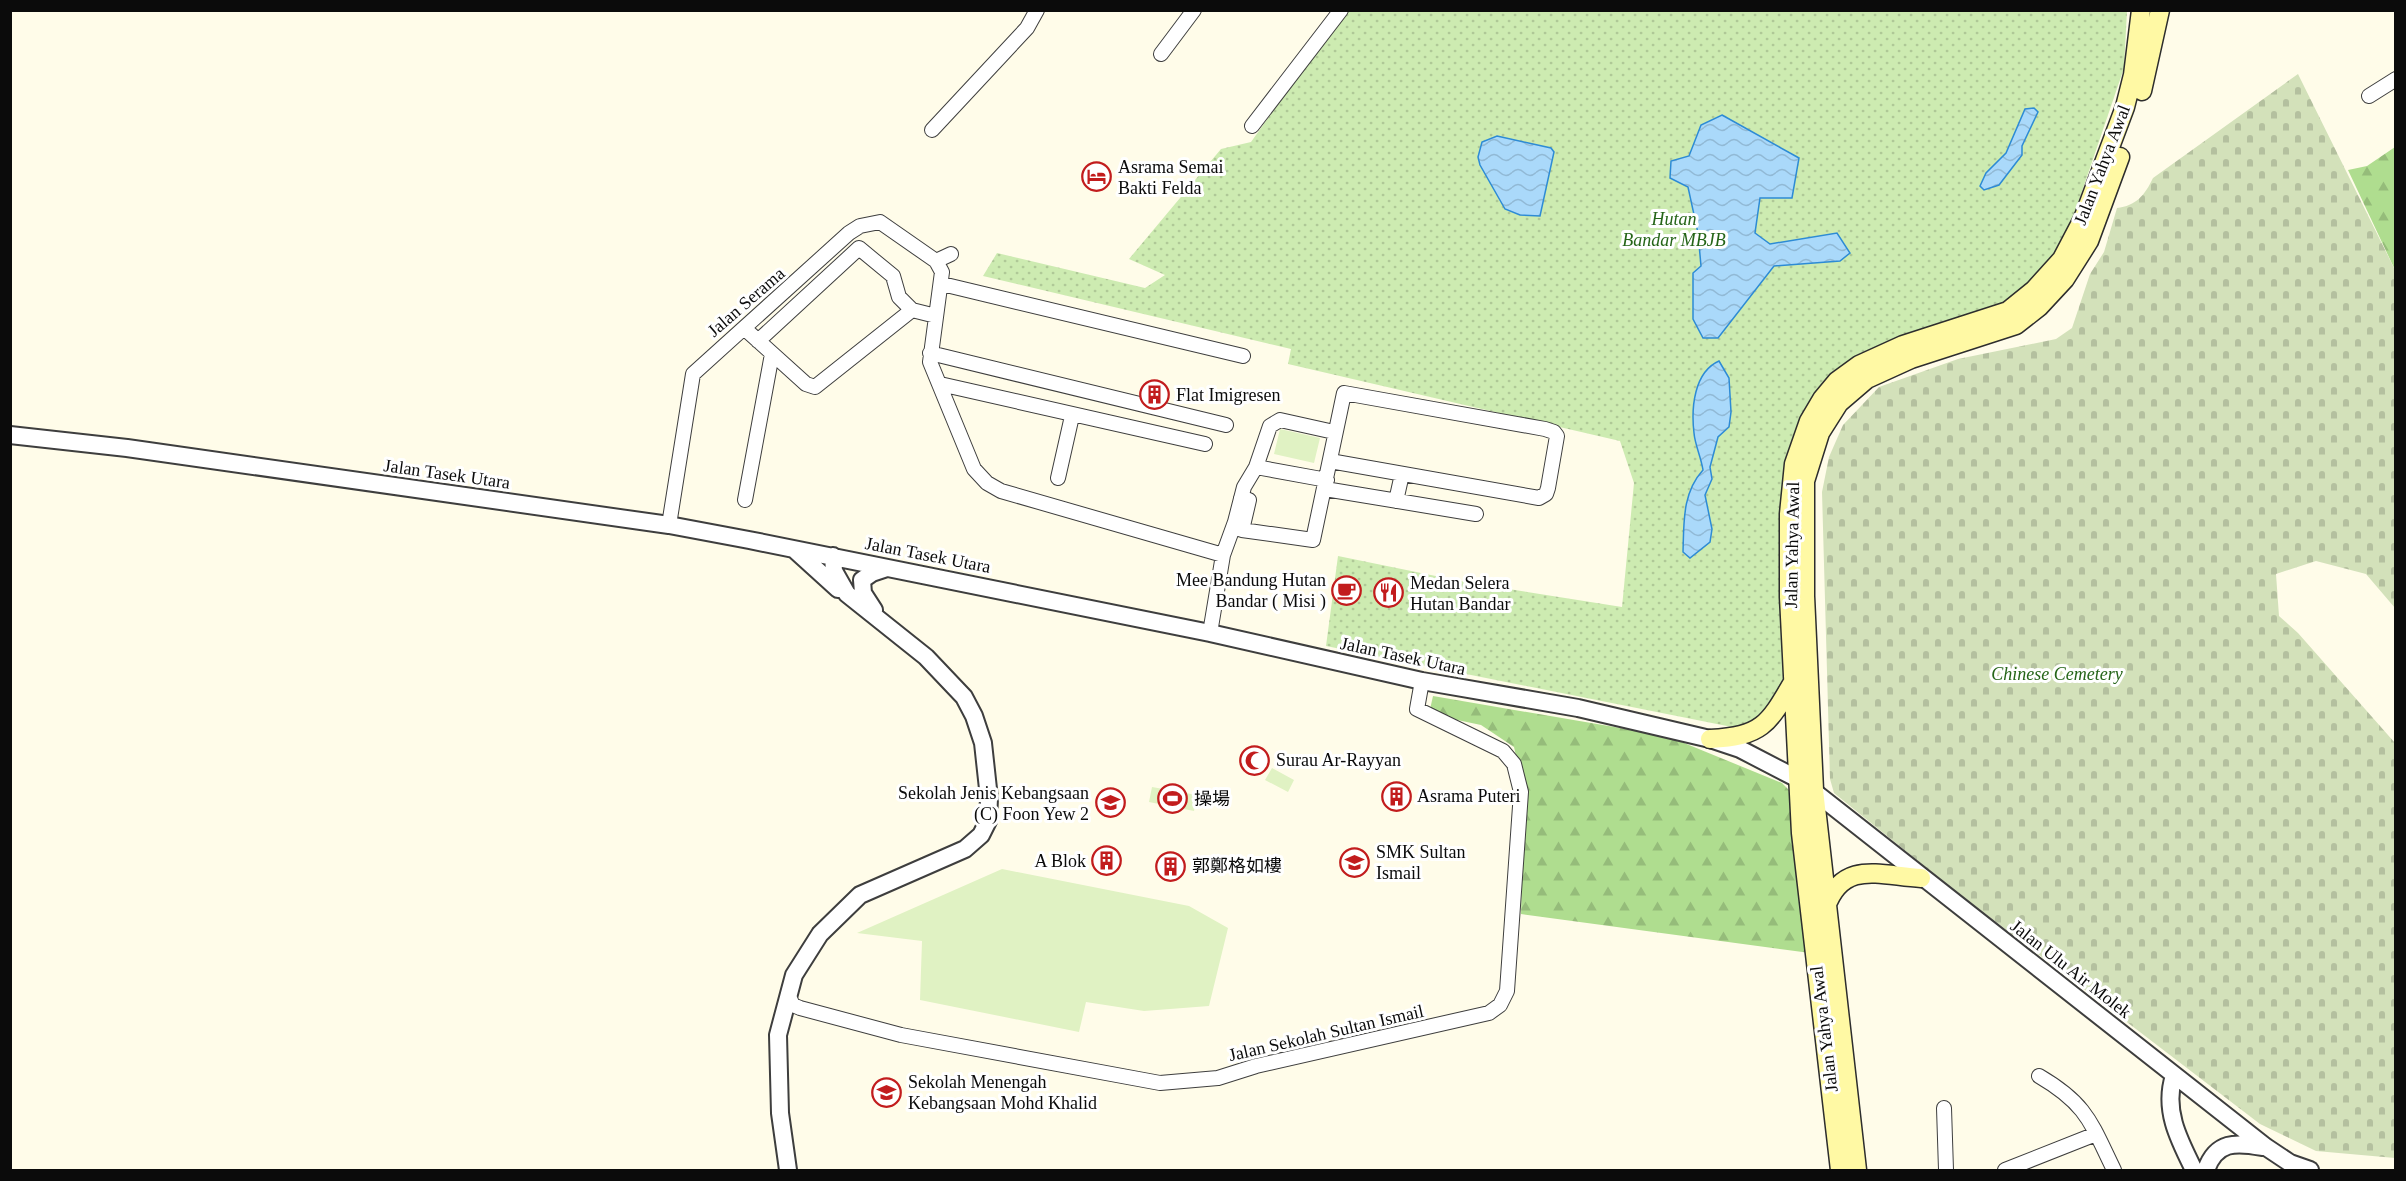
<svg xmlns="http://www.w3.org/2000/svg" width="2406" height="1181" font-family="'Times New Roman','Noto Sans SC',serif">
<defs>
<pattern id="forest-firs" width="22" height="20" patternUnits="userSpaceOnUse" patternTransform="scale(1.5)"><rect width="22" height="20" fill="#afdd8f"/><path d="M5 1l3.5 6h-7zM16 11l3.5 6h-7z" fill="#95bc7a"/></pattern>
<pattern id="cemetery-stones" width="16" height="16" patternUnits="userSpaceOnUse" patternTransform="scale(1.5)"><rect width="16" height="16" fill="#d3e1ba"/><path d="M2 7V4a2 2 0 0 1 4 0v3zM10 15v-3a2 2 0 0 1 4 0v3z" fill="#b4c09f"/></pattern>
<pattern id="park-dots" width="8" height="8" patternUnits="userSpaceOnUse" patternTransform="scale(1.5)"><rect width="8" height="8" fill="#cdebb1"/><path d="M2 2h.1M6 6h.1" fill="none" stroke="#afc897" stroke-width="1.8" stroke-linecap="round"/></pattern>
<pattern id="water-waves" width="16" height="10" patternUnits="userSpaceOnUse" patternTransform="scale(1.5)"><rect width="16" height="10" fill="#aad9fa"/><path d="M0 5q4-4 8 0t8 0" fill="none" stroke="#91b9d5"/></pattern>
</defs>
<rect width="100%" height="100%" fill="#fffce9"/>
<path fill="url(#forest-firs)" d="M 2395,147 L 2395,270 L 2348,170 L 2367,166 Z
M 1433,696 L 1667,736 L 1782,783 L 1794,795 L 1810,953 L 1521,914 L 1524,791 L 1514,747 L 1481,725 L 1429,714 Z"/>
<path fill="url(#cemetery-stones)" d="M 2298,74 L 2395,270 L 2395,608 L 2366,574 L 2316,561 L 2276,574 L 2279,616 L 2298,633 L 2395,743 L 2395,1158 L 2316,1151 L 2260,1124 L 1944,882 L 1834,793 L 1830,779 L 1822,492 L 1829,457 L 1843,425 L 1879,387 L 1958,359 L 2056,339 L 2072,328 L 2090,274 L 2104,252 L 2117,208 C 2136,206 2145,195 2153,178 Z"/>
<path fill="url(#park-dots)" d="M 1344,11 L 2127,11 L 2124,68 L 2060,256 L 2020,297 L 1809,406 L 1793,439 L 1783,536 L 1785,676 L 1777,708 L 1742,729 L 1326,646 L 1338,556 L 1465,582 L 1622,607 L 1634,483 L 1620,441 L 1288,364 L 1291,349 L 983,276 L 997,253 L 1145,288 L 1165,275 L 1129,259 L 1221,149 L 1251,142 Z"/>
<path fill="#e0f2c3" d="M 1280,429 L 1320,438 L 1314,463 L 1274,454 Z
M 1272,768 L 1294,780 L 1288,792 L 1265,780 Z
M 1152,787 L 1197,795 L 1194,811 L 1149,802 Z
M 1002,869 L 1189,906 L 1228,928 L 1209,1006 L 1144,1011 L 1086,1002 L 1079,1032 L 920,1000 L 922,941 L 857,933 Z"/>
<path fill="url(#water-waves)" stroke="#2d8bd5" stroke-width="1.5" d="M 2034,108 L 2038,112 L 2022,146 L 2022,155 L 1999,185 L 1984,190 L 1980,186 L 1986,173 L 2006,153 L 2025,109 Z
M 1722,115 L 1799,158 L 1792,198 L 1760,198 L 1755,233 L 1770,244 L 1837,233 L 1850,253 L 1840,261 L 1774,266 L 1718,338 L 1703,338 L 1693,319 L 1693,273 L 1701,266 L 1698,233 L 1688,187 L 1670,178 L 1671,161 L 1689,156 L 1701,125 Z
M 1497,136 L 1551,148 L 1554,152 L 1540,216 L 1520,215 L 1505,209 L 1480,165 L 1478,157 L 1482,142 Z
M 1719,361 L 1729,378 L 1731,412 L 1729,427 L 1718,437 L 1710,467 L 1712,479 L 1705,495 L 1712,529 L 1710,542 L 1690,558 L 1683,552 C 1684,523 1682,493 1703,470 C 1701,457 1695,445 1694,433 C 1691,408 1694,372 1719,361 Z"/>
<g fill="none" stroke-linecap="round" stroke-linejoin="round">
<defs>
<path id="minor" d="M 1161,54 L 1194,10
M 2369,96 L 2396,79
M 1252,126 L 1341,10
M 932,130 L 1027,28 L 1037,10
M 936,261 L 951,254
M 942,284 L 1243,356
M 744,328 L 806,384 L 815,387 L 912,310 L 936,316
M 758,341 L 859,248 L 893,276 L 899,297 L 912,310
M 930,353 L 1226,425
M 940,384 L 1205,444
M 1256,467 L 1327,480
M 1058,478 L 1072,416
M 1325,489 L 1476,514
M 1241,498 L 1249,500 L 1242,530 L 1313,540 L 1344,393 L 1545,429 L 1554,432 L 1557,436 L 1548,488 L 1546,494 L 1539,498 L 1330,461
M 745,500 L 772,354
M 1396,501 L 1402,474
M 669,525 L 693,374 L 849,233 L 860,226 L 880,222 L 936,261 L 942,272 L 930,362 L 974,469 L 987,483 L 1001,491 L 1223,555
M 1210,633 L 1223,555 L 1235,522 L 1244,487 L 1256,467 L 1270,426 L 1280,420 L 1334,432
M 788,995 L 793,1005 L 800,1008 L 901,1035 L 1160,1083 L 1218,1078 L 1256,1066 L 1489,1013 L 1500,1005 L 1507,991 L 1521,792 L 1514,764 L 1503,751 L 1417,709 L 1422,681
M 2039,1076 C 2087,1104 2091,1123 2114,1170
M 1944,1108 L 1946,1170
M 2005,1170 L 2096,1134"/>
<path id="tertiary" d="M 10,435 L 127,448 L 669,525 L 749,540 L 1210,633 L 1422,681 L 1578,708 L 1710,739 L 1740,749 L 1798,779 L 2266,1147 L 2290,1163 L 2310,1170
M 795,550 L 838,589
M 874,610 L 863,593 L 862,580 L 872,573 L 887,568
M 2174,1076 C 2163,1110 2179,1140 2194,1170
M 788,1170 L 780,1113 L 778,1035 L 794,975 L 820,934 L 860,895 L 965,849 L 981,835 L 988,821 L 989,798 L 983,743 L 974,716 L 964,697 L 926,657 L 847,594 L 834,571 L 833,556
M 2206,1170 C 2216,1141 2236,1142 2262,1147"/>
<path id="secondary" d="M 2142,91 L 2160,10
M 1710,739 C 1762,736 1768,725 1793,682
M 1826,907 C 1843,859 1881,876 1921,878
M 1840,1170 L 1801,833 L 1789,597 L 1789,514 L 1794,464 L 1809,421 L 1822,399 L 1837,381 L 1859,365 L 1903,345 L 2008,311 L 2034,290 L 2062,259 L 2083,219 L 2125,107 L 2133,75 L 2141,10
M 1857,1170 L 1814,790 L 1805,596 L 1805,481 L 1820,433 L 1839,403 L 1867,379 L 1911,359 L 2016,325 L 2039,307 L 2065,279 L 2089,241 L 2120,157"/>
</defs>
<use href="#minor" stroke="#3e3e3e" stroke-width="16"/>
<use href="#tertiary" stroke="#3e3e3e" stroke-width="20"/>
<use href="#secondary" stroke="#2d2d2d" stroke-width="21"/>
<use href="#minor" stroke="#fff" stroke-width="14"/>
<use href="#tertiary" stroke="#fff" stroke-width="16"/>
<use href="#secondary" stroke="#fff9a4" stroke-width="18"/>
</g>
<defs>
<symbol id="hotel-ring" viewBox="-11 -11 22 22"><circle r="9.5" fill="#fff" stroke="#c21c1d" stroke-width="1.5"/><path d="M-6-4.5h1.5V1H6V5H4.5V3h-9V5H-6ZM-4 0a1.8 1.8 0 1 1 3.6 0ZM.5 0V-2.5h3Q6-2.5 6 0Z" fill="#c21c1d"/></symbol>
<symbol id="building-ring" viewBox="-11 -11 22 22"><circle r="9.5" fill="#fff" stroke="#c21c1d" stroke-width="1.5"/><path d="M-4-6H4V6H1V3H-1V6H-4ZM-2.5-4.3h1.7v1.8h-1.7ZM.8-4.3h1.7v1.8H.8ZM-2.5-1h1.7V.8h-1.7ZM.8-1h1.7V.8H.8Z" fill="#c21c1d"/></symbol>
<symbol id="cafe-ring" viewBox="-11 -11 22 22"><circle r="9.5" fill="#fff" stroke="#c21c1d" stroke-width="1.5"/><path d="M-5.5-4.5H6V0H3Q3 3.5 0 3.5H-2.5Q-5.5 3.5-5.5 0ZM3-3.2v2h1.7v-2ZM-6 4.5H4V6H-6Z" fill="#c21c1d"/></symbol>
<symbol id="restaurant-ring" viewBox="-11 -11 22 22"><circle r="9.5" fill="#fff" stroke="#c21c1d" stroke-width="1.5"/><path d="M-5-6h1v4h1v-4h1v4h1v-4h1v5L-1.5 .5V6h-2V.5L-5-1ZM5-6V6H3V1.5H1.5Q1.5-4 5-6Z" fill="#c21c1d"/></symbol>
<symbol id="mosque-ring" viewBox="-11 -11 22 22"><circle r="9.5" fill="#fff" stroke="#c21c1d" stroke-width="1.5"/><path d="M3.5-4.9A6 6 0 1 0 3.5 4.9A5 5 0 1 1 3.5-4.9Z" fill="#c21c1d"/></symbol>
<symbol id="stadium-ring" viewBox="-11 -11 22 22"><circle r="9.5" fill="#fff" stroke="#c21c1d" stroke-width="1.5"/><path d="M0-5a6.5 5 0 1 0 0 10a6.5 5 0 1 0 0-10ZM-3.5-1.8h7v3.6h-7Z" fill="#c21c1d"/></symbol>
<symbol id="school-ring" viewBox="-11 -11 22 22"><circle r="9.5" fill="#fff" stroke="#c21c1d" stroke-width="1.5"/><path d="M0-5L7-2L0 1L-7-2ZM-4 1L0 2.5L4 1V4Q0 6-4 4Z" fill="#c21c1d"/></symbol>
</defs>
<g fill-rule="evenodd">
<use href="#hotel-ring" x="1080" y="160" width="33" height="33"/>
<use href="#building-ring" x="1138" y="378" width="33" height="33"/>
<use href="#cafe-ring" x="1330" y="574" width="33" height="33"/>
<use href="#restaurant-ring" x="1372" y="576" width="33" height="33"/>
<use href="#mosque-ring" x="1238" y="744" width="33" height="33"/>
<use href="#building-ring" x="1380" y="780" width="33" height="33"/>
<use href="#stadium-ring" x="1156" y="782" width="33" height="33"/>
<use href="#school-ring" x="1094" y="786" width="33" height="33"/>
<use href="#building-ring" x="1090" y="844" width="33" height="33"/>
<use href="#school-ring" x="1338" y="846" width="33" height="33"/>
<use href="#building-ring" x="1154" y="850" width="33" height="33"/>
<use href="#school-ring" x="870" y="1076" width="33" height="33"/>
</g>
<g text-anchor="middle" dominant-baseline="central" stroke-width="6" stroke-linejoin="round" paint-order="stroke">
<g font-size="18" fill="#0b0b0b" stroke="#fff">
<text transform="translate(2102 165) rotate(-69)">Jalan Yahya Awal</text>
<text transform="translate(746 302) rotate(-41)">Jalan Serama</text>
<text transform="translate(447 474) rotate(8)">Jalan Tasek Utara</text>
<text transform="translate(1792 545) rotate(-89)">Jalan Yahya Awal</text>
<text transform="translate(928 555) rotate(11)">Jalan Tasek Utara</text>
<text transform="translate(1403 656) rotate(12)">Jalan Tasek Utara</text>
<text transform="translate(2071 969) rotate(38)">Jalan Ulu Air Molek</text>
<text transform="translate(1824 1029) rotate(-97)">Jalan Yahya Awal</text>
<text transform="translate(1326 1033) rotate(-13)">Jalan Sekolah Sultan Ismail</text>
</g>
<g font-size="18" fill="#0b0b0b" stroke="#fff" text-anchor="start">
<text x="1118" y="167">Asrama Semai<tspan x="1118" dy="21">Bakti Felda</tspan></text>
<text x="1176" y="395">Flat Imigresen</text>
<text x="1326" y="580" text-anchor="end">Mee Bandung Hutan<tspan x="1326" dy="21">Bandar ( Misi )</tspan></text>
<text x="1410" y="583">Medan Selera<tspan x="1410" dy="21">Hutan Bandar</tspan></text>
<text x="1276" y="760">Surau Ar-Rayyan</text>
<text x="1089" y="793" text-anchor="end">Sekolah Jenis Kebangsaan<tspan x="1089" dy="21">(C) Foon Yew 2</tspan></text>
<text x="1417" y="796">Asrama Puteri</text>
<text x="1194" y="799">操場</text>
<text x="1376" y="852">SMK Sultan<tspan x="1376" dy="21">Ismail</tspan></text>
<text x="1086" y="861" text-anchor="end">A Blok</text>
<text x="1192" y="866">郭鄭格如樓</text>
<text x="908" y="1082">Sekolah Menengah<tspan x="908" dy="21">Kebangsaan Mohd Khalid</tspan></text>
</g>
<g font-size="18" font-style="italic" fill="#256518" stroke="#fff">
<text x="1674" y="219">Hutan<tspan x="1674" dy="21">Bandar MBJB</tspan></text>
<text x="2057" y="674">Chinese Cemetery</text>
</g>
</g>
<rect width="2406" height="1181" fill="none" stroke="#0b0b0b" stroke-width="24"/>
</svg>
